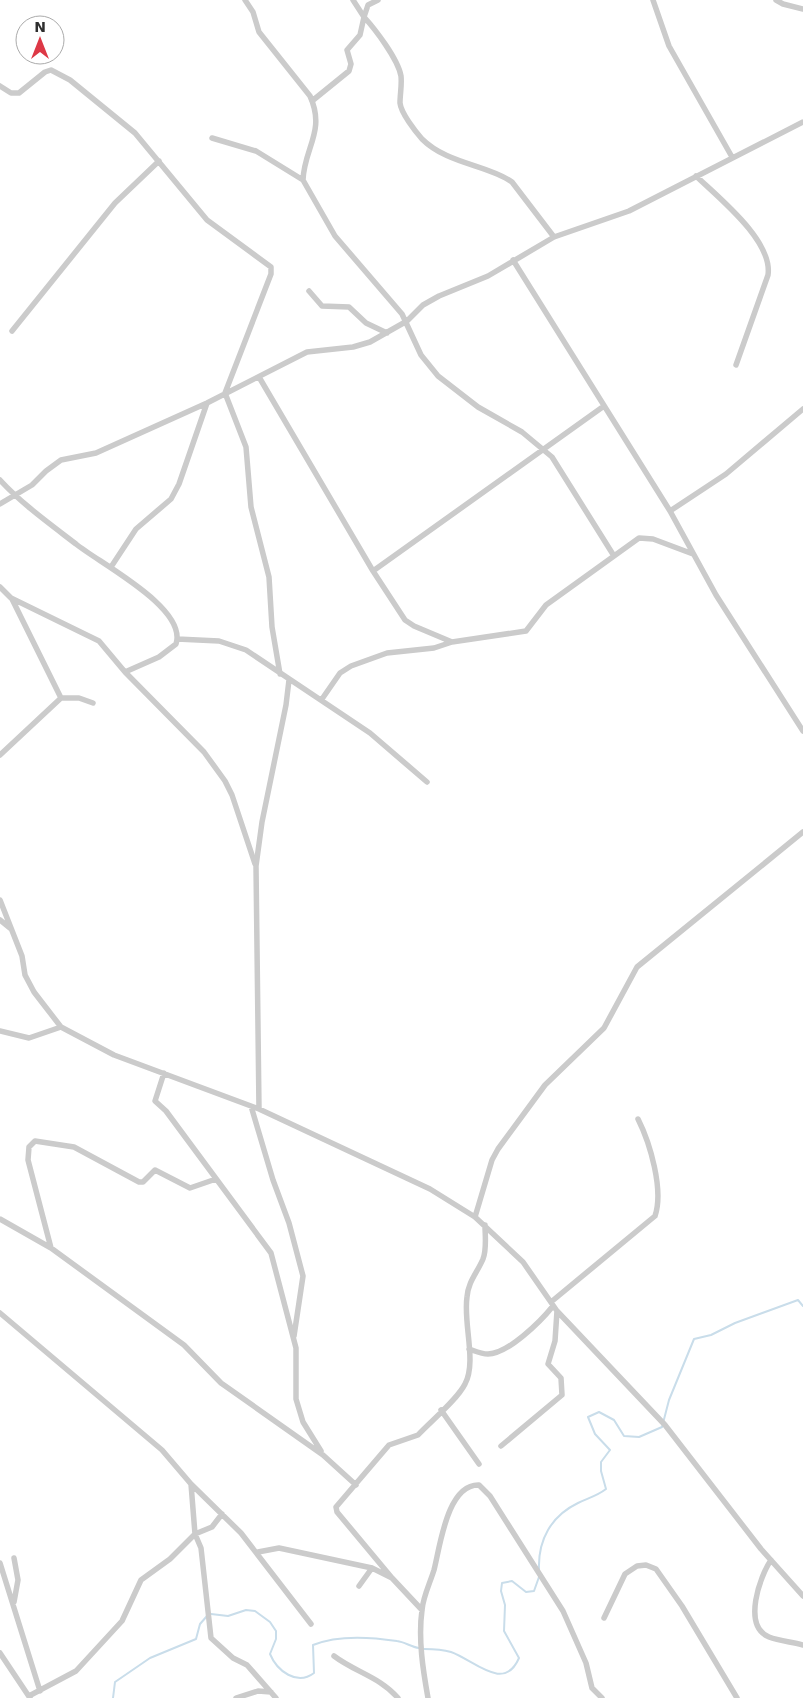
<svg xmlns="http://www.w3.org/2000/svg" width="803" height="1698" font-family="'DejaVu Sans',sans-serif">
<rect width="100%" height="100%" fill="#fff"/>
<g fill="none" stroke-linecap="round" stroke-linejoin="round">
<path stroke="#c9ddea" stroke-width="2" d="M 539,1569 C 538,1540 551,1516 578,1503 C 588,1498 597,1496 606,1489 L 601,1471 L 601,1462 L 610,1450 L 595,1434 L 588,1417 L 599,1412 L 614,1420 L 624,1436 L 639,1437 L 662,1427 L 669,1400 L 694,1339 L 711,1335 L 735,1323 L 798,1300 L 803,1306
M 211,1614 L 228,1616 L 246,1610 L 255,1611 L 270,1622 L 276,1631 L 276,1639 L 270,1654 C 277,1671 297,1686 314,1673 L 313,1645 C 337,1635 371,1637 397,1641 C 405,1642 411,1647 419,1648
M 424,1649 C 433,1649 441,1649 451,1652 C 474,1660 504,1693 519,1658 L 504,1631 L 505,1605 L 501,1591 L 502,1583 L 512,1581 L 526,1592 L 534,1591 L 539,1577
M 113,1698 L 115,1682 L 150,1658 L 196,1639 L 200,1624 L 207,1616"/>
<path stroke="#cbcbcb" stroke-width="5.5" d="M 245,0 L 253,12 L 259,32 L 310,96 C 326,131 304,148 303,180
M 378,0 L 368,5 L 364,17 C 375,29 398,59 401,76 C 402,85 400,94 400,103 C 401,113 415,131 422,139 C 447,164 488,165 512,182 L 554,237
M 653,0 L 669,46 L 732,157
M 776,0 L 783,4 L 803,9
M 0,86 L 11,93 L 19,93 L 45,72 L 51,70 L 70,80 L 135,133 L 207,220 L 271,267 L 271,274 L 225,393 L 246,447 L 251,507 L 269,577 L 272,627 L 280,674
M 312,101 L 349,71 L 351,64 L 347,50 L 360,35 L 364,17 L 353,0
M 212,138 L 256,151 L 303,180 L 335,236 L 402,314 L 421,355 L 438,376 L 478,407 L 522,432 L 552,457 L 614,556
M 696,176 C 719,198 773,241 768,275 L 736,365
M 513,260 L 670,511 L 716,595 L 803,731
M 309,291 L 322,306 L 349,307 L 366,323 L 387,333
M 12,331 L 115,203 L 159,161
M 259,377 L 373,571 L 405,620 L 414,626 L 452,642
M 0,480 C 22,504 50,524 76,544 C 99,563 188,608 176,644 L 159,657 L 125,672
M 0,504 L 32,485 L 46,471 L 61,460 L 96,453 L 207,403 L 307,352 L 353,347 L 370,342 L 407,321 L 423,305 L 439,296 L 488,276 L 554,237 L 629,211 L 803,122
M 670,511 L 726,474 L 803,409
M 111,567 L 136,529 L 171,499 L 179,484 L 207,403
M 373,571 L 604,406
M 0,587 L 11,598 L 99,641 L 125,672 L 204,752 L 225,781 L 232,795 L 255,864
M 12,599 L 61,698
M 177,639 L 219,641 L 246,650 L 370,733 L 427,782
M 322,699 L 340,673 L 351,666 L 387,653 L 434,648 L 452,642 L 526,631 L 546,605 L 639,538 L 653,539 L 693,554
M 0,755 L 61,698 L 79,698 L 93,703
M 0,900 L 22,956 L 25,975 L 34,992 L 61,1027 L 114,1055 L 259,1109 L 430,1189 L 475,1217 L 523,1262 L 557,1311 L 665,1425 L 761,1549 L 803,1596
M 0,920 L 10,928
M 0,1031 L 29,1038 L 61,1027
M 164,1073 L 155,1101 L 166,1111 L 271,1253 L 296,1348 L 296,1399 L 303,1422 L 321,1451
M 251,1106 L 273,1180 L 289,1223 L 303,1276 L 294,1336
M 259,1109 L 256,866 L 262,822 L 286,705 L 289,680
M 475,1217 L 492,1160 L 498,1149 L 545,1085 L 604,1028 L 637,967 L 803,832
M 0,1219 L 51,1248 L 184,1345 L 221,1383 L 323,1455 L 356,1485
M 51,1248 L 28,1160 L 29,1147 L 35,1141 L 74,1147 L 139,1182 L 143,1182 L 155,1170 L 190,1188 L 216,1179
M 551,1302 L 655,1216 C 664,1190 650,1143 638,1119
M 0,1313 L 162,1450 L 191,1484 L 195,1534 L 170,1559 L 141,1580 L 122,1621 L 76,1671 L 29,1696
M 469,1349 C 475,1351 481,1354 488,1354 C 508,1354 541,1321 553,1306
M 441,1410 L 479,1464
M 501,1446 L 562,1395 L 561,1378 L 548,1364 L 555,1341 L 557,1311
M 191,1484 L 241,1533 L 311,1624
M 222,1514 L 212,1527 L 195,1534 L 201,1548 L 211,1638 L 233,1658 L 247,1665 L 276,1698
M 258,1552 L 279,1548 L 372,1568 L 392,1578 L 422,1610
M 771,1560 C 760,1576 742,1626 769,1637 C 779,1641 792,1642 803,1645
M 0,1563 L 40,1691
M 392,1578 L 337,1512 L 336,1507 L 389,1445 L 418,1435 C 431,1421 457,1400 465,1384 C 477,1362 463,1323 467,1297 C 468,1282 477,1273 483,1259 C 487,1249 485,1236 485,1225
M 359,1586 L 372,1568
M 14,1602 L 18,1580 L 14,1558
M 604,1618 L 625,1574 L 637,1566 L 646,1565 L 656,1569 L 682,1606 L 737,1698
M 0,1653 L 30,1698
M 334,1656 C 355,1672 380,1677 398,1698
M 236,1698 L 258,1691 L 271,1692
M 428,1698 C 423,1670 418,1639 422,1610 C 423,1597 430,1583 434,1570 C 440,1547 447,1484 479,1485 L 490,1496 L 563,1611 L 586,1663 L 592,1688 L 602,1698"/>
</g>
<g transform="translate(40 40)"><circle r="24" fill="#ffffff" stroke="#ababab"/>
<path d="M0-4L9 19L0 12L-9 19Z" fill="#dd3846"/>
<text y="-8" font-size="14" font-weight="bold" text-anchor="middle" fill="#2e2e2e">N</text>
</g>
</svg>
